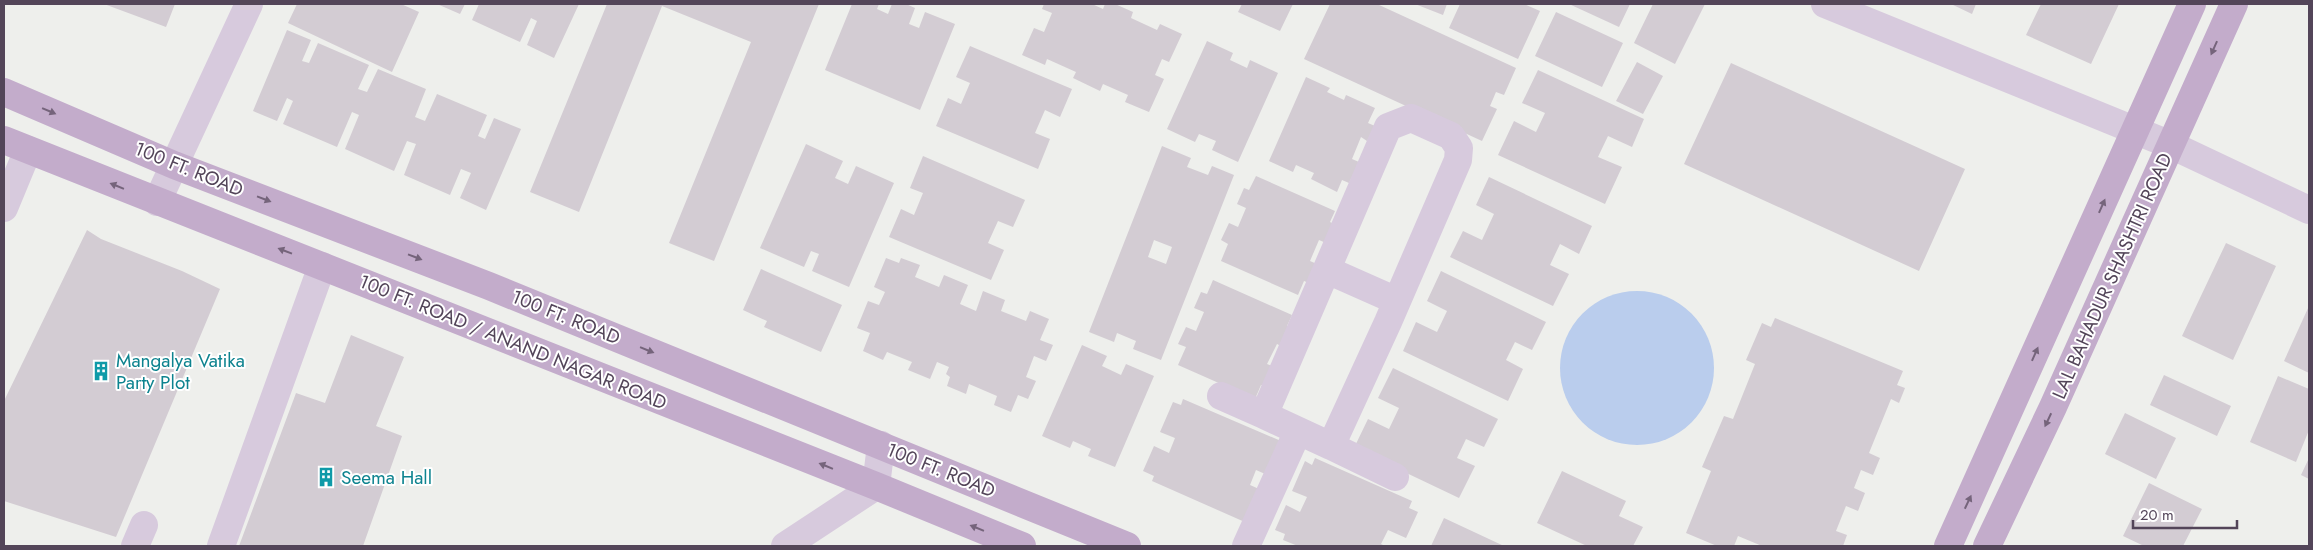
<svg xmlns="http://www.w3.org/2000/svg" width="2313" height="550" font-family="Jost,sans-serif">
<rect width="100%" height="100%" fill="#eeefec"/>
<path fill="#bacded" d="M1560 368a77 77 0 1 1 154 0a77 77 0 1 1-154 0Z"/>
<path fill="#d3ccd3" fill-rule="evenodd" d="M 104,4 L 175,4 L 166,27 Z
M 297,4 L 401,4 L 419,12 L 392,72 L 288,23 Z
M 437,4 L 465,4 L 460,14 Z
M 479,4 L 579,4 L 554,58 L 527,45 L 537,21 L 531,18 L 520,42 L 472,20 Z
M 607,4 L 819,4 L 714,261 L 669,243 L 751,42 L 662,6 L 579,212 L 530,192 Z
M 852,4 L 879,4 L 877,9 L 888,14 L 892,4 L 906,4 L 915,8 L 909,24 L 919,28 L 925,12 L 955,24 L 920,110 L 825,70 Z
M 1044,4 L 1092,4 L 1103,9 L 1105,4 L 1115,4 L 1133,12 L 1131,18 L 1157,30 L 1160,24 L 1182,34 L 1169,62 L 1162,59 L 1155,75 L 1164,79 L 1149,112 L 1125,102 L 1128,95 L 1103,84 L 1100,91 L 1073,78 L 1076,72 L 1047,59 L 1045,65 L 1022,55 L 1034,28 L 1044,32 L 1052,13 L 1042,9 Z
M 1242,4 L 1293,4 L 1280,31 L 1238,12 Z
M 1330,4 L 1377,4 L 1516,68 L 1504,95 L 1496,92 L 1490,106 L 1497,109 L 1482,141 L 1304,59 Z
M 1415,4 L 1447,4 L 1443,15 Z
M 1460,4 L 1524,4 L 1540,11 L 1518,59 L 1449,28 Z
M 1569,4 L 1630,4 L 1619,27 Z
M 1653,4 L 1705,4 L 1675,64 L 1634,43 Z
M 1951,4 L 1976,4 L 1972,14 Z
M 2041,4 L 2119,4 L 2091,64 L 2026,35 Z
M 1556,12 L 1623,43 L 1602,87 L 1535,56 Z
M 287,30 L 311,40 L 302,61 L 309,63 L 318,43 L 369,65 L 358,89 L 367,92 L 378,69 L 426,89 L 415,117 L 425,121 L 437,94 L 487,115 L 478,136 L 485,139 L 494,118 L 521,129 L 486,210 L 460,198 L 471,173 L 461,169 L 450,195 L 404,175 L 416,144 L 407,141 L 394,171 L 345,149 L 359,115 L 352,112 L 337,147 L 283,124 L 293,101 L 287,98 L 277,121 L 253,111 Z
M 1207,41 L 1233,53 L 1230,60 L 1247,68 L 1250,60 L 1278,73 L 1238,162 L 1212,150 L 1216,141 L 1199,134 L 1195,142 L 1167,129 Z
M 970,46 L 1072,89 L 1060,117 L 1045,110 L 1035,133 L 1050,139 L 1038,169 L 936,126 L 948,98 L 961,104 L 970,83 L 956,77 Z
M 1637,62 L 1663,76 L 1643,114 L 1616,101 Z
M 1731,63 L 1965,169 L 1919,271 L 1684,164 Z
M 1538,70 L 1644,119 L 1632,147 L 1608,136 L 1598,157 L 1622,167 L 1605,204 L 1498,155 L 1514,121 L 1536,132 L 1545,113 L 1522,103 Z
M 1306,77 L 1330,88 L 1327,92 L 1344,100 L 1346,95 L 1375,108 L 1368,123 L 1375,126 L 1367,141 L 1361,137 L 1352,159 L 1359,162 L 1349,183 L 1342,180 L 1337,192 L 1311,179 L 1314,173 L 1296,165 L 1293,172 L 1269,161 Z
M 806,144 L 843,161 L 835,178 L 848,184 L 856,166 L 894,183 L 849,287 L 812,271 L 819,254 L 811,251 L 804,267 L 760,248 Z
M 1162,146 L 1191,158 L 1187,167 L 1208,175 L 1212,166 L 1234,175 L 1161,360 L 1133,349 L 1136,341 L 1117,333 L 1114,342 L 1089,332 ZM 1154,240 L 1172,247 L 1166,264 L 1148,257 Z
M 923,156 L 1025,200 L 1013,227 L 998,221 L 988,243 L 1004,250 L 991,280 L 889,237 L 901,209 L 914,215 L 923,193 L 910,188 Z
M 1256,176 L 1335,211 L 1330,222 L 1334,224 L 1326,243 L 1319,240 L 1310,261 L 1317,264 L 1309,283 L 1304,281 L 1298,295 L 1221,261 L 1228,244 L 1221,240 L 1229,223 L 1238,227 L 1246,208 L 1237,204 L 1244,188 L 1249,190 Z
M 1489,177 L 1592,226 L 1579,254 L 1560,244 L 1550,265 L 1569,274 L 1553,306 L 1450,257 L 1463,231 L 1482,240 L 1494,214 L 1476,205 Z
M 87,230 L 101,239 L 182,271 L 220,289 L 116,537 L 4,501 L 4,401 Z
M 2226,243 L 2276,266 L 2233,360 L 2182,336 Z
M 886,258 L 899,263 L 901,258 L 920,265 L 915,277 L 939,287 L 944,275 L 968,285 L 960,304 L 976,311 L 983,291 L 1005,300 L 1001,311 L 1026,321 L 1030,311 L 1049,319 L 1040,340 L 1053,345 L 1046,361 L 1034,356 L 1026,377 L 1036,381 L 1028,399 L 1018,395 L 1011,412 L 994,405 L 997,396 L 969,384 L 966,394 L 947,386 L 950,377 L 946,374 L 949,367 L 937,362 L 930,379 L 908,370 L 912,362 L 887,352 L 883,360 L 863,351 L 870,333 L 857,328 L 868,301 L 879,305 L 885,292 L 874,287 Z
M 761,269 L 842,305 L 821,352 L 764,327 L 767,321 L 743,310 Z
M 1441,271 L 1546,322 L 1532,350 L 1515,342 L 1506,360 L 1523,369 L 1508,401 L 1403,351 L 1416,322 L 1437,332 L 1447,311 L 1427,301 Z
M 1213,280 L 1292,315 L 1287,326 L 1291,328 L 1283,347 L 1277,344 L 1267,364 L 1275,367 L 1266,387 L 1261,385 L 1255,399 L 1178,365 L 1186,347 L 1178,344 L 1186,327 L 1196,331 L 1204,312 L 1194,308 L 1201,292 L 1207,294 Z
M 2309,306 L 2309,373 L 2284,361 Z
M 1775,318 L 1903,371 L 1897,385 L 1905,388 L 1899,403 L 1891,399 L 1869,453 L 1880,458 L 1873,475 L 1861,470 L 1854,488 L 1865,493 L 1858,511 L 1846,506 L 1836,531 L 1847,535 L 1843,546 L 1762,546 L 1738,536 L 1734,546 L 1717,546 L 1686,533 L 1711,471 L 1702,467 L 1724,416 L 1733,419 L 1755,364 L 1746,360 L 1762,323 L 1771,327 Z
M 351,335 L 404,357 L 376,426 L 402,436 L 363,546 L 239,546 L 296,393 L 325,403 Z
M 1082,345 L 1107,356 L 1102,366 L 1121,375 L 1126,364 L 1154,376 L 1115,467 L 1088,456 L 1091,449 L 1073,441 L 1070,448 L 1042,436 Z
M 1393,368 L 1498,419 L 1484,447 L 1466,439 L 1457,458 L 1475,466 L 1459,498 L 1354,448 L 1368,419 L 1389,429 L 1399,408 L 1378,398 Z
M 2164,375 L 2231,406 L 2217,436 L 2150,405 Z
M 2278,376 L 2309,389 L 2309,430 L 2296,462 L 2250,442 Z
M 1183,399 L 1281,441 L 1274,478 L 1256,470 L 1250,485 L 1268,493 L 1247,523 L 1152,481 L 1154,476 L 1143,471 L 1154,446 L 1169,453 L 1175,438 L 1160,432 L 1173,402 L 1181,405 Z
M 2125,413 L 2176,438 L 2156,479 L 2105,454 Z
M 1315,458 L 1412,501 L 1409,508 L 1418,512 L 1406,538 L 1388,530 L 1381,544 L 1385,546 L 1298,546 L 1283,540 L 1285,534 L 1275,530 L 1286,505 L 1300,512 L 1307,497 L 1292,491 L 1305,461 L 1312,465 Z
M 2309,458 L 2309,479 L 2301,475 Z
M 1562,471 L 1626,501 L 1619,516 L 1643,527 L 1633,546 L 1587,546 L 1537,523 Z
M 2149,483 L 2202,509 L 2183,546 L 2144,546 L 2123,536 Z
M 1444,518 L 1504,546 L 1431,546 Z"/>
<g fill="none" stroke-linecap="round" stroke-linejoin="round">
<path stroke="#d7cadd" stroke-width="28" d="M 1825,4 L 2171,145 L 2309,210
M 1411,118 L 1451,136 L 1459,148 L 1458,160 L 1388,322 L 1331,446 L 1264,415 L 1388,127 Z
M 157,202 L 249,4
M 4,208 L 28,150
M 1327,270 L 1397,301
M 1221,396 L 1264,415
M 1331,446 L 1395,477
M 135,546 L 144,525
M 221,546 L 322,266
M 785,546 L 876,486 L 881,445
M 1246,546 L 1298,431"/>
<path stroke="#c3accb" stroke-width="28" d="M 4,92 L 174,165 L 489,286 L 1127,546
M 4,140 L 876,486 L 1022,546
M 1948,546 L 2192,4
M 1987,546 L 2053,407 L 2234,4"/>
</g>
<defs><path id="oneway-solid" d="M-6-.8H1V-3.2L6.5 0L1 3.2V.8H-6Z" transform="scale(1.25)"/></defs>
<g fill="#75647b">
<use href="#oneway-solid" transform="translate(2214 48) rotate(114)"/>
<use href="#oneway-solid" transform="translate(49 111) rotate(23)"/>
<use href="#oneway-solid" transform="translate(117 186) rotate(-158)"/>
<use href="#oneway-solid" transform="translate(264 199) rotate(21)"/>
<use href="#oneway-solid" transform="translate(2102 206) rotate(-66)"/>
<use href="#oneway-solid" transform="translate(285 251) rotate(-159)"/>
<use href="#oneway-solid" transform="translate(415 257) rotate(21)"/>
<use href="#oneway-solid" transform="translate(647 350) rotate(22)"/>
<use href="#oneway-solid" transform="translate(2035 354) rotate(-66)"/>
<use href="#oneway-solid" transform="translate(2048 420) rotate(115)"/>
<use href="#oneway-solid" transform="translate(826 466) rotate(-158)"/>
<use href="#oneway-solid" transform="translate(1968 502) rotate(-65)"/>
<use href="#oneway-solid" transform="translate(977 528) rotate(-158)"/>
</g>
<defs>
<symbol id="building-bare" viewBox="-9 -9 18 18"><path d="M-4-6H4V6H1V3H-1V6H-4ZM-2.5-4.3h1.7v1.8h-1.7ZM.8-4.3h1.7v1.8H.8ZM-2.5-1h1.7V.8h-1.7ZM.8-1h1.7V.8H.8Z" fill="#0f9aa8" stroke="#fff" stroke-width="2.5" paint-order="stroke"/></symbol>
</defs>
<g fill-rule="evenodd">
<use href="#building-bare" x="87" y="357" width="28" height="28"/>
<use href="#building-bare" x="312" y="463" width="28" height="28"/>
</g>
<g text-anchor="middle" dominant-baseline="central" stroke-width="4" stroke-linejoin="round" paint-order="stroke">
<g font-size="19" fill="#534559" stroke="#fff">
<text transform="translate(189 169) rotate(22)">100 FT. ROAD</text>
<text transform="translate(2112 276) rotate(-66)">LAL BAHADUR SHASHTRI ROAD</text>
<text transform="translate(566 317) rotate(22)">100 FT. ROAD</text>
<text transform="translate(513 342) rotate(22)">100 FT. ROAD / ANAND NAGAR ROAD</text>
<text transform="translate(941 470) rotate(22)">100 FT. ROAD</text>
</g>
<g font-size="19" fill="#0d838f" stroke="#fff" text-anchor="start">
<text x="116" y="360">Mangalya Vatika<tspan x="116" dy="22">Party Plot</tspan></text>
<text x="341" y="477">Seema Hall</text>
</g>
</g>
<rect width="2313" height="550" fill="none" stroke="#534559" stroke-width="10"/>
<path d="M2133 520v8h104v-8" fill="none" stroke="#534559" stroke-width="2.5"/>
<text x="2140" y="520" font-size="15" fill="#534559" stroke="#ffffff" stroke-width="4" paint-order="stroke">20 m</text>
</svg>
